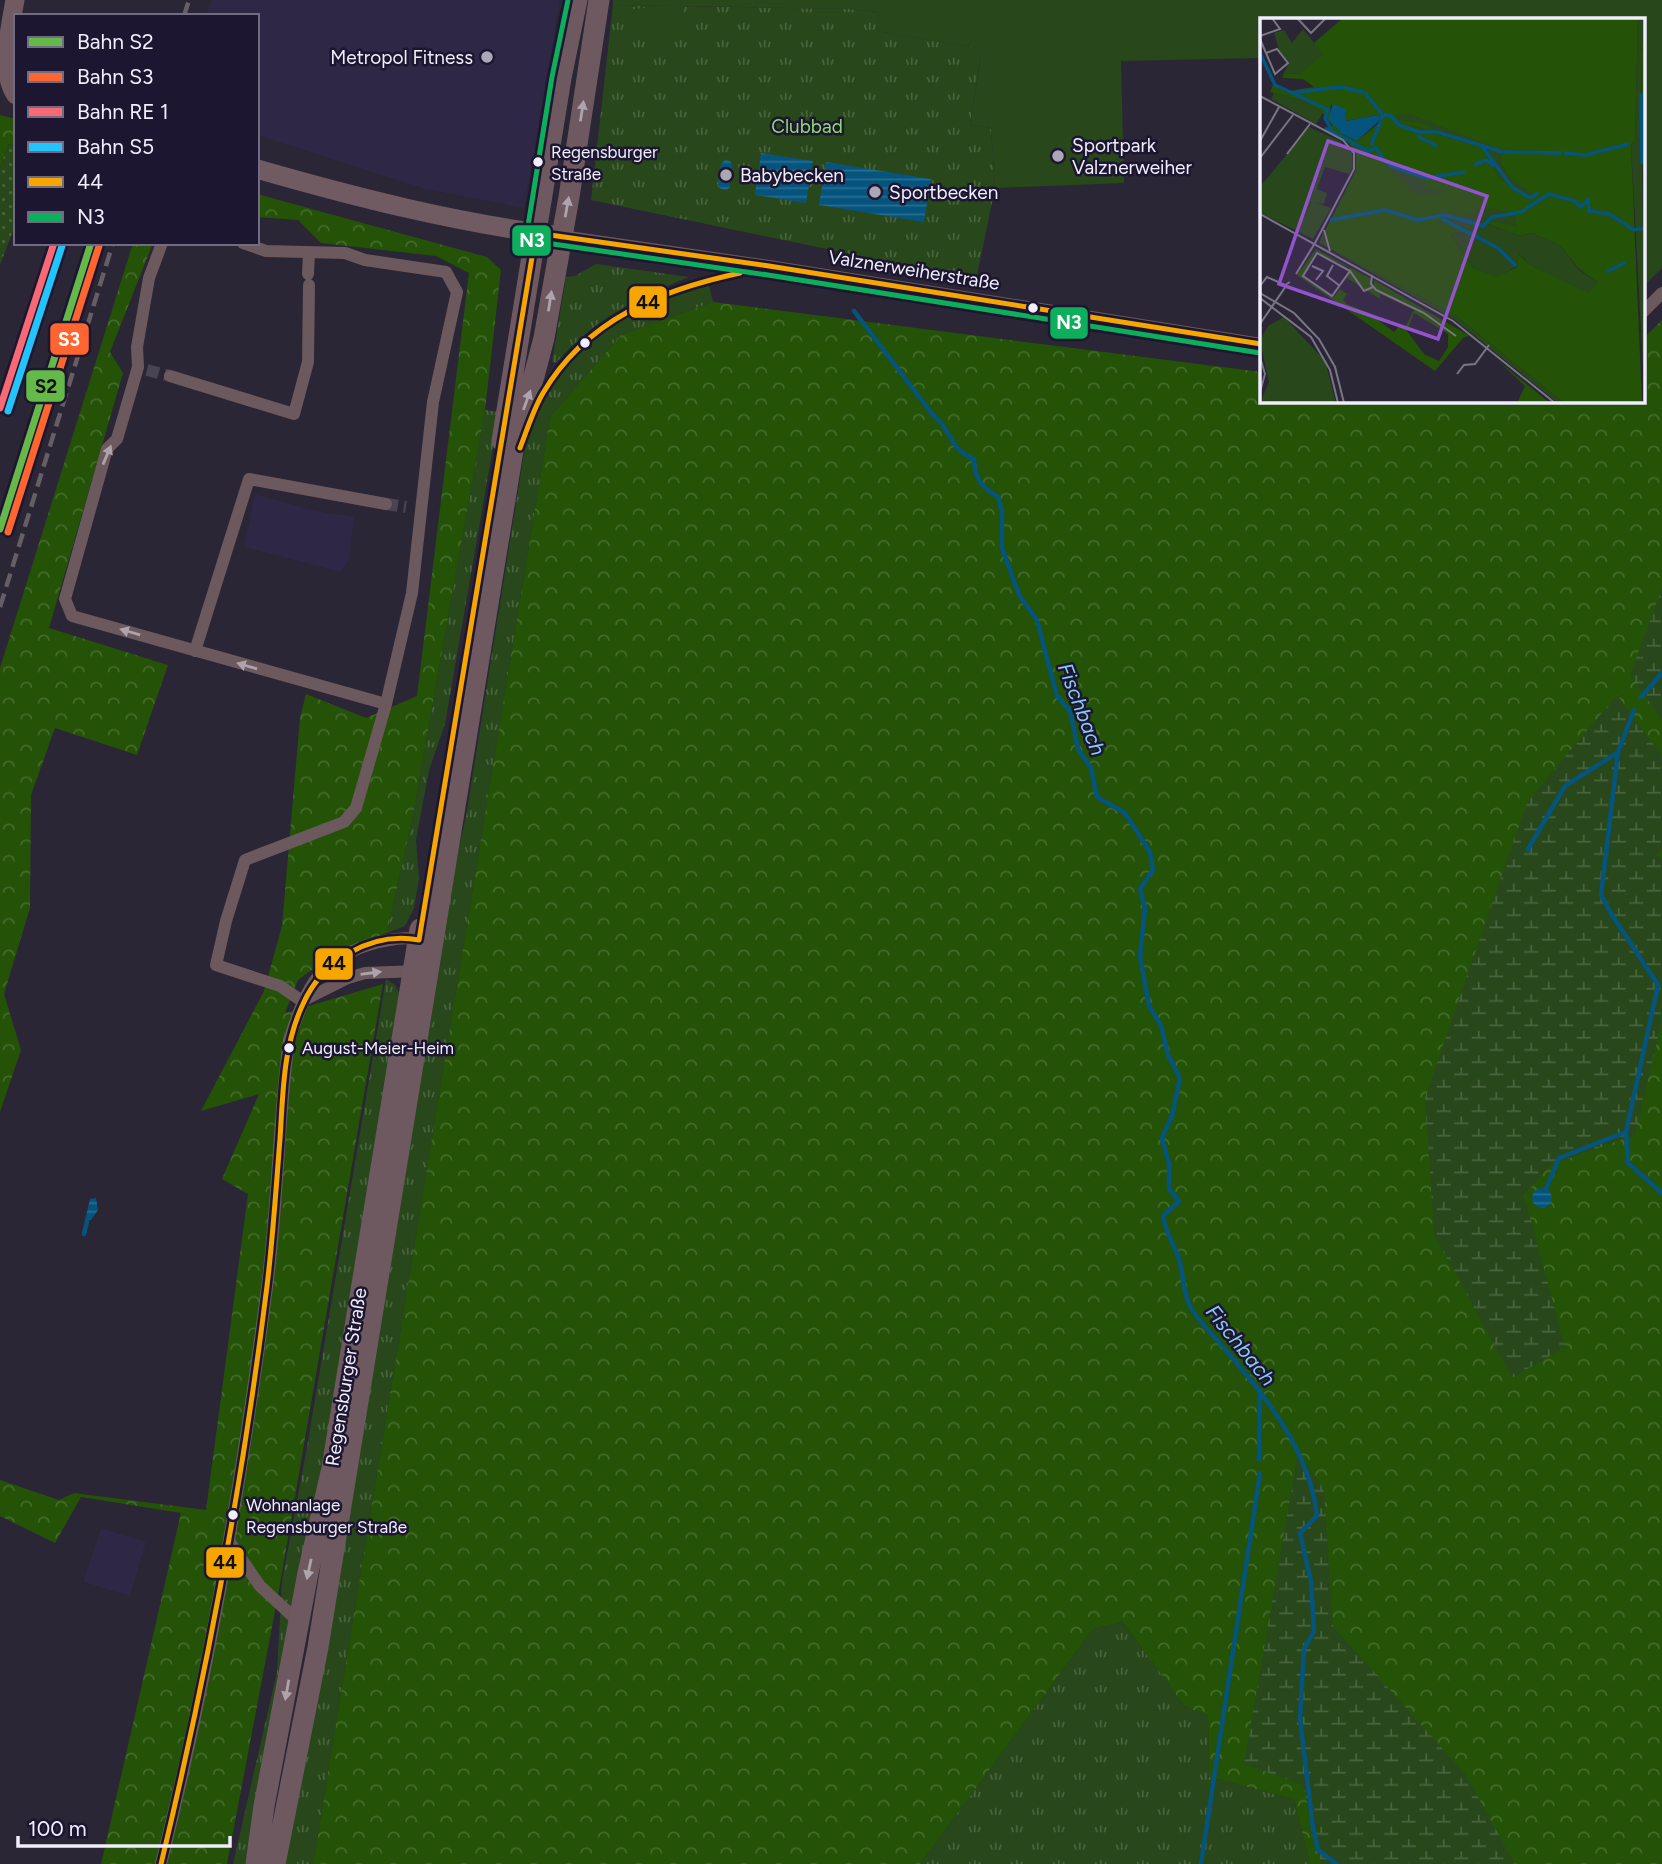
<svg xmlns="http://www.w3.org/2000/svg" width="1662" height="1864" font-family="Figtree,sans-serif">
<defs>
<pattern id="grass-tufts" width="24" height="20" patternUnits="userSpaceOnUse" patternTransform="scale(1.75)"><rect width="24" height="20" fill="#28481b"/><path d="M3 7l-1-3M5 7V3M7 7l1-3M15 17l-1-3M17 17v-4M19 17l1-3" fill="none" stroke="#48633d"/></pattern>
<pattern id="forest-crowns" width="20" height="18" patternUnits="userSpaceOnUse" patternTransform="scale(1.75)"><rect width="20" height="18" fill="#245207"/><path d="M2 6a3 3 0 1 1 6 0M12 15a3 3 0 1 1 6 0" fill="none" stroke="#446b2c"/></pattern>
<pattern id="wetland-marsh" width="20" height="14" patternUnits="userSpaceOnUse" patternTransform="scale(1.75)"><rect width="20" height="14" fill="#28481b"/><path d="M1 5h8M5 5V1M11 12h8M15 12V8" fill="none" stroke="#48633d"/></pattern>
<pattern id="garden-dots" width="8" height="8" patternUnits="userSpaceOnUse" patternTransform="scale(1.75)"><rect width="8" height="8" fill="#28481b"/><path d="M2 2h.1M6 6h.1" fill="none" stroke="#48633d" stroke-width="1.8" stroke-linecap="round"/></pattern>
<pattern id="water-rules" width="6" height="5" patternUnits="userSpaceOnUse" patternTransform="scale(1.75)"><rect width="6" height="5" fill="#05547d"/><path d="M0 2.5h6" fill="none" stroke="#2a6d90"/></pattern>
</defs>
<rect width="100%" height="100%" fill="#2a2635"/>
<path fill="#2e2745" d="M 211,0 L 560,0 L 524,208 L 425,189 L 257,135 L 257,16 L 206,16 Z
M 255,494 L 315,511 L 354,517 L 349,560 L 341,572 L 244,547 Z
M 101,1528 L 146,1542 L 130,1596 L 83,1582 Z"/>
<path fill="url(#grass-tufts)" d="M 613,5 L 850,9 L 879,12 L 877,31 L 978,48 L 981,55 L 970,125 L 991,128 L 995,188 L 976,280 L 591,200 Z
M 596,264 L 689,277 C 635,299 595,318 556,363 L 552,362 L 566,277 L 575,276 Z
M 709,286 L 713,302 L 621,335 L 550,417 L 313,1864 L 280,1864 L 459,847 L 466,817 L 526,441 C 553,352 619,302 709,286 Z
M 485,410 L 499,412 L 445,724 L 429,770 L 416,840 L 419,879 L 414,908 L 405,926 L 387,933 L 413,815 Z
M 386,979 L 395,985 L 400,995 L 317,1504 L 245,1864 L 233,1864 L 277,1672 L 282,1581 L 306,1453 Z
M 1123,1622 L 1185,1707 L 1208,1715 L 1209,1777 L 1294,1799 L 1310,1864 L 920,1864 L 1093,1629 Z"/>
<path fill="url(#forest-crowns)" d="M 0,115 L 16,119 L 16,145 L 9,144 L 0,167 Z
M 257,194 L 487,257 L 501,270 L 485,410 L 413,815 L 387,933 L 339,950 L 298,980 L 285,1013 L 383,984 L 279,1590 L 227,1864 L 101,1864 L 181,1513 L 81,1497 L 55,1543 L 0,1516 L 0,1480 L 59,1500 L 74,1493 L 206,1510 L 248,1194 L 222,1179 L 259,1094 L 201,1111 L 264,991 L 282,926 L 300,718 L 306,694 L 366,718 L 417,696 L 469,273 L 436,256 L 321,243 L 298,220 L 257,217 Z
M 133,243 L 153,243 L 110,352 L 123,373 L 49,628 L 168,665 L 137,755 L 55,728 L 31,795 L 30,908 L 4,994 L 21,1050 L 0,1112 L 0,668 Z
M 713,302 L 1261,372 L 1261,401 L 1643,401 L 1643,339 L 1662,320 L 1662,1864 L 1310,1864 L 1294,1799 L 1209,1777 L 1208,1715 L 1185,1707 L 1123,1622 L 1093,1629 L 920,1864 L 313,1864 L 550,417 L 621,335 Z"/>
<path fill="url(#wetland-marsh)" d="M 1662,588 L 1662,720 L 1630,675 Z
M 1617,695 L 1662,756 L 1662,849 L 1657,855 L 1662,859 L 1662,1020 L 1635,1135 L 1551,1165 L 1524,1195 L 1565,1347 L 1512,1378 L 1434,1234 L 1425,1098 L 1527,802 Z
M 1298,1452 L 1324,1490 L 1333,1626 L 1466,1775 L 1515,1864 L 1321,1864 L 1303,1785 L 1244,1764 Z"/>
<path fill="url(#garden-dots)" d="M 9,144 L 16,145 L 16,223 L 0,265 L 0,167 Z"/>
<path fill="#28481b" d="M 613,0 L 1662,0 L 1662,268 L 1643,287 L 1643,19 L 1261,19 L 1261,58 L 1121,61 L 1124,183 L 995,188 L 991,128 L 970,125 L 981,56 L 976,55 L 977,48 L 877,31 L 879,12 L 850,9 L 684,6 L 685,36 L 635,39 L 633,9 L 674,6 L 613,5 Z"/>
<path fill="url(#water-rules)" d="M 761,153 L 813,161 L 806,203 L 755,195 L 757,178 L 762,174 L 759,169 Z
M 725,160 L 730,161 L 733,166 L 729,174 L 730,187 L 727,190 L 721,189 L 718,185 L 719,179 L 724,173 L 720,168 L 721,164 Z
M 826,162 L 931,179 L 924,222 L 819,205 Z
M1532 1198a10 10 0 1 1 20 0a10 10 0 1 1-20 0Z
M 96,1198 L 98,1210 L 91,1220 L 85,1220 L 90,1199 Z"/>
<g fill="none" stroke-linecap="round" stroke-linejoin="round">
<path stroke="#05547d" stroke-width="4.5" d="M 854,311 L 933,415 C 954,432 947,448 974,459 C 974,479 982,487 998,497 L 1002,511 L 1002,548 L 1019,595 L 1037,620 L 1057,696 L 1070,711 L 1078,749 L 1091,768 L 1097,797 L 1125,813 L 1150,852 L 1153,870 L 1140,889 L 1145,908 L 1140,956 L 1149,1006 L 1161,1025 L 1168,1055 L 1180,1078 L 1172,1116 L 1162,1138 L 1169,1163 L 1169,1189 L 1179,1201 L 1163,1216 C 1166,1234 1172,1240 1178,1256 C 1184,1272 1182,1292 1191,1308 C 1199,1322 1214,1336 1225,1349 C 1267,1399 1309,1449 1317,1516 L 1300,1533 L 1311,1581 L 1314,1631 L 1304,1649 L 1300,1718 L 1313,1828 L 1318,1850 L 1337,1864
M 1641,697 L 1662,673
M 1634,710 L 1618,752 L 1601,895 L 1612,915 L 1658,985 L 1626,1132 L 1628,1163 L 1662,1193
M 1528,849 L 1565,786 L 1617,753
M 1546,1189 L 1559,1158 L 1626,1132
M 84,1234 L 87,1221
M 1259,1459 L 1260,1390
M 1201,1864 L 1260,1473"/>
<path stroke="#484453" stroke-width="12" stroke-dasharray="12 6" stroke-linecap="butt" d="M 147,370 L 170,376
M 386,504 L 406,507"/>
<path stroke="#6c595e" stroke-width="12" d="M 561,236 L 769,266 L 1261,344
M 162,243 L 149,278 L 137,347 L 138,367 L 117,439 L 107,449 L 65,599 L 72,616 L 386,704 L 356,808 L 344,822 L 245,860 L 226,921 L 216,965 L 280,986 L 302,1001
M 243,243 L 266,251 L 345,253 L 365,260 L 446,272 L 457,292 L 433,402 L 412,593 L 386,704
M 308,274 L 309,253
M 1643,312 L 1662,293
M 170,376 L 294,414 L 308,362 L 309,285
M 195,651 L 249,479 L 386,504
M 302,1001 L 348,978 L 365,973 L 418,971
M 229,1541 L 260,1586 L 299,1622
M 161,1864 C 209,1674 242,1481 267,1287 C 278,1205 278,1122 289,1040 C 308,984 318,958 379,942 C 394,939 408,936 422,941"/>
<path stroke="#705b62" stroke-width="19" d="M 15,0 C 10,27 0,74 16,95
M 257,169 C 358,198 457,223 561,236"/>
<path stroke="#6e5961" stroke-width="21" d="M 502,441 L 561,78 L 577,0
M 256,1864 L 264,1806 L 308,1573 L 332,1468 L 420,929
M 275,1864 L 318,1647 L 516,432 L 534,376 L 544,338 L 569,197 L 599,0"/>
<path stroke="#665d65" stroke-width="4.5" stroke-dasharray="14 7" stroke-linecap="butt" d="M 184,16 L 189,0
M 0,607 L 113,243"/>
<defs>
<path id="bus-1" d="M 520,448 C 527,430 533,410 543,393 C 586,320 660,290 740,273
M 161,1864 C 207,1673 243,1481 267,1286 C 273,1237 276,1188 280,1139 C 283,1093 283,1046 303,1004 C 322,961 371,931 419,940 L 536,233 L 769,266 L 1261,344"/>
<path id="bus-2" d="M 568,0 L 552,77 L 527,232 L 528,237 L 532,241 L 768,275 L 1260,353"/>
</defs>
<use href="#bus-1" stroke="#1d1630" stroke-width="10"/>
<use href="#bus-2" stroke="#1d1630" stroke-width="10"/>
<use href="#bus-1" stroke="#f7a600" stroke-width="5"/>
<use href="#bus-2" stroke="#0daf5c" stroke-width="5"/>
<defs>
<path id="rail-1" d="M 0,529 L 91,243"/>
<path id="rail-2" d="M 8,532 L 99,246"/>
<path id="rail-3" d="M 0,408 L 54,243"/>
<path id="rail-4" d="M 8,411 L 62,246"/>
</defs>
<use href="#rail-1" stroke="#1d1630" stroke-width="12"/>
<use href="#rail-2" stroke="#1d1630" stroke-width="12"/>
<use href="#rail-3" stroke="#1d1630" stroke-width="12"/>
<use href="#rail-4" stroke="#1d1630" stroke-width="12"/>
<use href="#rail-1" stroke="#65b949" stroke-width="7"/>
<use href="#rail-2" stroke="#ff6531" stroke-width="7"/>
<use href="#rail-3" stroke="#f96875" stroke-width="7"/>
<use href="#rail-4" stroke="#23c4fc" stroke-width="7"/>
</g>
<defs><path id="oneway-solid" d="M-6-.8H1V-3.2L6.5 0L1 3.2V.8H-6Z" transform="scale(1.75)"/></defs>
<g fill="#afa3ae">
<use href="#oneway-solid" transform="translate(582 111) rotate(-81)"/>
<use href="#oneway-solid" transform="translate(567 207) rotate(-80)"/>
<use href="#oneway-solid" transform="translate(550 301) rotate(-81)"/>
<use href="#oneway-solid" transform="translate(527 400) rotate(-70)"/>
<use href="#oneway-solid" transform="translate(309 1569) rotate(102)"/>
<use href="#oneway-solid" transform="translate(287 1690) rotate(100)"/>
</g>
<g fill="#aea3ad">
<use href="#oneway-solid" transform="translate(107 455) rotate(-67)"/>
<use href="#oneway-solid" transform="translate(130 632) rotate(-164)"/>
<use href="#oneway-solid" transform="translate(247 666) rotate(-164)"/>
<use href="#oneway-solid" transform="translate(371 973) rotate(-8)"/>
</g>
<g fill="#aba7b6" stroke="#1d1630" stroke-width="2.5">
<circle cx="487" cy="57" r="7"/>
<circle cx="1058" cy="156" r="7"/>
<circle cx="726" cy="175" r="7"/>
<circle cx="875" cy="192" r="7"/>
</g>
<g fill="#f0edfc" stroke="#1d1630" stroke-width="2.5">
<circle cx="538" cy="162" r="6"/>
<circle cx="1033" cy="308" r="6"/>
<circle cx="585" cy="343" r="6"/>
<circle cx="289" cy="1048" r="6"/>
<circle cx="233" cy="1515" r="6"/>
</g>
<g text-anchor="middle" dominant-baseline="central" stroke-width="5" stroke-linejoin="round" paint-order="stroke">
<g font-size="17" fill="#f0edfc" stroke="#1d1630" text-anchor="start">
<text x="551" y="152">Regensburger<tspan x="551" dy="22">Straße</tspan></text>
<text x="302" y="1048">August-Meier-Heim</text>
<text x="246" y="1505">Wohnanlage<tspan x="246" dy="22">Regensburger Straße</tspan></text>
</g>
<g font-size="19" fill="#f0edfc" stroke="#1d1630" text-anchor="start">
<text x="473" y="57" text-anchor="end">Metropol Fitness</text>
<text x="1072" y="145">Sportpark<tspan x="1072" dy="22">Valznerweiher</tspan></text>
<text x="740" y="175">Babybecken</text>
<text x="889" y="192">Sportbecken</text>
</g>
<g font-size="19" fill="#90da72" stroke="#1d1630">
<text x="807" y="126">Clubbad</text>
</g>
<g font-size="19" fill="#f0edfc" stroke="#1d1630">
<text transform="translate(914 270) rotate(9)">Valznerweiherstraße</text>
<text transform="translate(346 1377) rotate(-81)">Regensburger Straße</text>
</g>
<g font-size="21" font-style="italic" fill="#87c8f7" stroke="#1d1630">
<text transform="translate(1082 709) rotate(69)">Fischbach</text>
<text transform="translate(1241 1345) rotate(51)">Fischbach</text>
</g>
</g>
<g transform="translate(1260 18)">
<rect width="385" height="385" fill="#2a2635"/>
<path d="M 378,0 L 385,0 L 381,36 L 385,385 L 371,127 L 375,123 ZM 52,183 L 71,190 L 53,221 L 37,213 ZM 228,206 L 260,218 L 272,215 L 301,228 L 318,251 L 337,264 L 329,276 L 270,247 L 259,236 L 257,248 L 237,260 L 213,250 L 191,217 ZM 63,215 L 71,231 L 196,298 L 304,385 L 298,385 L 195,302 L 59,225 Z" fill="#28481b"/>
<path d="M 83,0 L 378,0 L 375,123 L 371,127 L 382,385 L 304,385 L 196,298 L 71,231 L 65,213 L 96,152 L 96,135 L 86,122 L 70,114 L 72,107 L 63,95 L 44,83 L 10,74 L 14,65 L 28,73 L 54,69 L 43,61 L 22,60 L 24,55 L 40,56 L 55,24 ZM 71,86 L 86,103 L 118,97 L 119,105 L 97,123 L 82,116 L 85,104 L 69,101 ZM 228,206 L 260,218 L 272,215 L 301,228 L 318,250 L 337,264 L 329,275 L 270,247 L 258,236 L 257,249 L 237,259 L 213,250 L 191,217 ZM 385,0 L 385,155 L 383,155 L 381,36 ZM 56,231 L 110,260 L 114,270 L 114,262 L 210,318 L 204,319 L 175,353 L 37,257 ZM 56,234 L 90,250 L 87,260 L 120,281 L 120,276 L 154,292 L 145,310 L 140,307 L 134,314 L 109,295 L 87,286 L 83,282 L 87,276 L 80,271 L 73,280 L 42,258 ZM 154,295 L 188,316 L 188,329 L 179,343 L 164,336 L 147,313 ZM 237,342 L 290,385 L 257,385 L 265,368 Z" fill="#245207" fill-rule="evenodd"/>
<path d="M 150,96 L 242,132 L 241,144 L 247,156 L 275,178 L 270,182 L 239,160 L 223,130 L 136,105 L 176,113 L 163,105 L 137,103 L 136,97 ZM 137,144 L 164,159 L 166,170 L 180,171 L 181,177 L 155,176 L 126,148 ZM 225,190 L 255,195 L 257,209 L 229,203 L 206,211 L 181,197 L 197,199 Z" fill="#28481b"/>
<path d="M 43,11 L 63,36 L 41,56 L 24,55 L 29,44 L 20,34 L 14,15 L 24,12 L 32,25 ZM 14,75 L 44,83 L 63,95 L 56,106 L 11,81 ZM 24,299 L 65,343 L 76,385 L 0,385 L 9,364 L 0,323 L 8,308 Z" fill="#28481b"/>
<path d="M 49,109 L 80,123 L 92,135 L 93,149 L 89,156 L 65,149 L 57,171 L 67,175 L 64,186 L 51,184 L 37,213 L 0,195 L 0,169 Z" fill="#28481b"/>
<path d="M 73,86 L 85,91 L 86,103 L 118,97 L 120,102 L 97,123 L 82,116 L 68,101 Z" fill="#05547d"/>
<path fill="none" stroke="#05547d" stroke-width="3.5" d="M 0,35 L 15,67 L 69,92M 32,75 L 79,69 L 104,74M 105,75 L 122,96M 68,91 L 65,100 L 71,111M 121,102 L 123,97 L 131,98 L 139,107 L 159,114 L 177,114 L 243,134M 65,110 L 108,133 L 116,130 L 127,146M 157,118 L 177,128M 111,127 L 121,103M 221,127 L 252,169 L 270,180 L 278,175M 244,134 L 302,135M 304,135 L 325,137 L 369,126M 382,146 L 381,77 L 385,76M 128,147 L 166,160 L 205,154M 214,147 L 226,142 L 234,148M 182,201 L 238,230 L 256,248M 70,202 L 125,192 L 158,202 L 185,197 L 223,208 L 232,199 L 261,194 L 289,176 L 315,183 L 320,189 L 328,182 L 329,193 L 349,196 L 374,212 L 384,210M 347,254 L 366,244"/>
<path fill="none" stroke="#797685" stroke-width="2" d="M 37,0 L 51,15 L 66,0M 0,18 L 20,11 L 12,0M 0,21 L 15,56 L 28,45 L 17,31 L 6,35M 0,78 L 83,122 L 94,135 L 94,151 L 55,225M 0,123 L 19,89M 27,136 L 50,106M 0,140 L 33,97M 0,196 L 193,303 L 295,385M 64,212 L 70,233M 73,247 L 67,258 L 80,268M 52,248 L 63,253 L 56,262M 90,253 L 57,235 L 43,258 L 72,278 L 90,253 L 104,273 L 113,269M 36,256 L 55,225M 112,257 L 111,266 L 116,272 L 164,295 L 196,318M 0,268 L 7,259 L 25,267 L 30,264M 0,275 L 34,295 L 59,321 L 75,349 L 84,385M 0,280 L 51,319 L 70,352 L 78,385M 0,306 L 26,268M 0,339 L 5,356 L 0,374M 197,356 L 204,347 L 215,346 L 229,327"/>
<path fill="#9253cb" fill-opacity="0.15" stroke="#9253cb" stroke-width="3.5" d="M 68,123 L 227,178 L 178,321 L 19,266 Z"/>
<rect width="385" height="385" fill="none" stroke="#f0edfc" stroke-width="3.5"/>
</g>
<g stroke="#1d1630" stroke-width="2.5">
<rect x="511" y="224" width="41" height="33" rx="7" fill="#0daf5c"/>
<rect x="628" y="285" width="40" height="34" rx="7" fill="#f7a600"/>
<rect x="1049" y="306" width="40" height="34" rx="7" fill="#0daf5c"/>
<rect x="49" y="322" width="41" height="34" rx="7" fill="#ff6531"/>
<rect x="25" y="369" width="41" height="34" rx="7" fill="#65b949"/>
<rect x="314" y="947" width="40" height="34" rx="7" fill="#f7a600"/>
<rect x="205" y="1546" width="40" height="33" rx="7" fill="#f7a600"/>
</g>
<g font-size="19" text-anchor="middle" font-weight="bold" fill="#fff">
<text x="532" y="247">N3</text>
<text x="1069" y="329">N3</text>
<text x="69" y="346">S3</text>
</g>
<g font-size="19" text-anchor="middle" font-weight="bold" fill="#111">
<text x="648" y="309">44</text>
<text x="46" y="393">S2</text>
<text x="334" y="970">44</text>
<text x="225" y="1569">44</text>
</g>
<rect x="14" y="14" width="245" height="231" fill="#1d1630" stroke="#716c82" stroke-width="2"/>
<rect x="28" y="37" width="35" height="10" fill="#65b949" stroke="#716c82" stroke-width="2"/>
<text x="77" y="49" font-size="21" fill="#f0edfc">Bahn S2</text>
<rect x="28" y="72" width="35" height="10" fill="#ff6531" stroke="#716c82" stroke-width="2"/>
<text x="77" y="84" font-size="21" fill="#f0edfc">Bahn S3</text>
<rect x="28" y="107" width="35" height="10" fill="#f96875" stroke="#716c82" stroke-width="2"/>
<text x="77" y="119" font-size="21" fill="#f0edfc">Bahn RE 1</text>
<rect x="28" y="142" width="35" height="10" fill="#23c4fc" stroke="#716c82" stroke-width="2"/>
<text x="77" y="154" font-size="21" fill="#f0edfc">Bahn S5</text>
<rect x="28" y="177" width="35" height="10" fill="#f7a600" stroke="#716c82" stroke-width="2"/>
<text x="77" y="189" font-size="21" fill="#f0edfc">44</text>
<rect x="28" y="212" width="35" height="10" fill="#0daf5c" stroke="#716c82" stroke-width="2"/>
<text x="77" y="224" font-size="21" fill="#f0edfc">N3</text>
<path d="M18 1836v10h212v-10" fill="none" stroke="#f0edfc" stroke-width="3.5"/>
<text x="28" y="1836" font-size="21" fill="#f0edfc" stroke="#1d1630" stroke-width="5" paint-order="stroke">100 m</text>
</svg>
